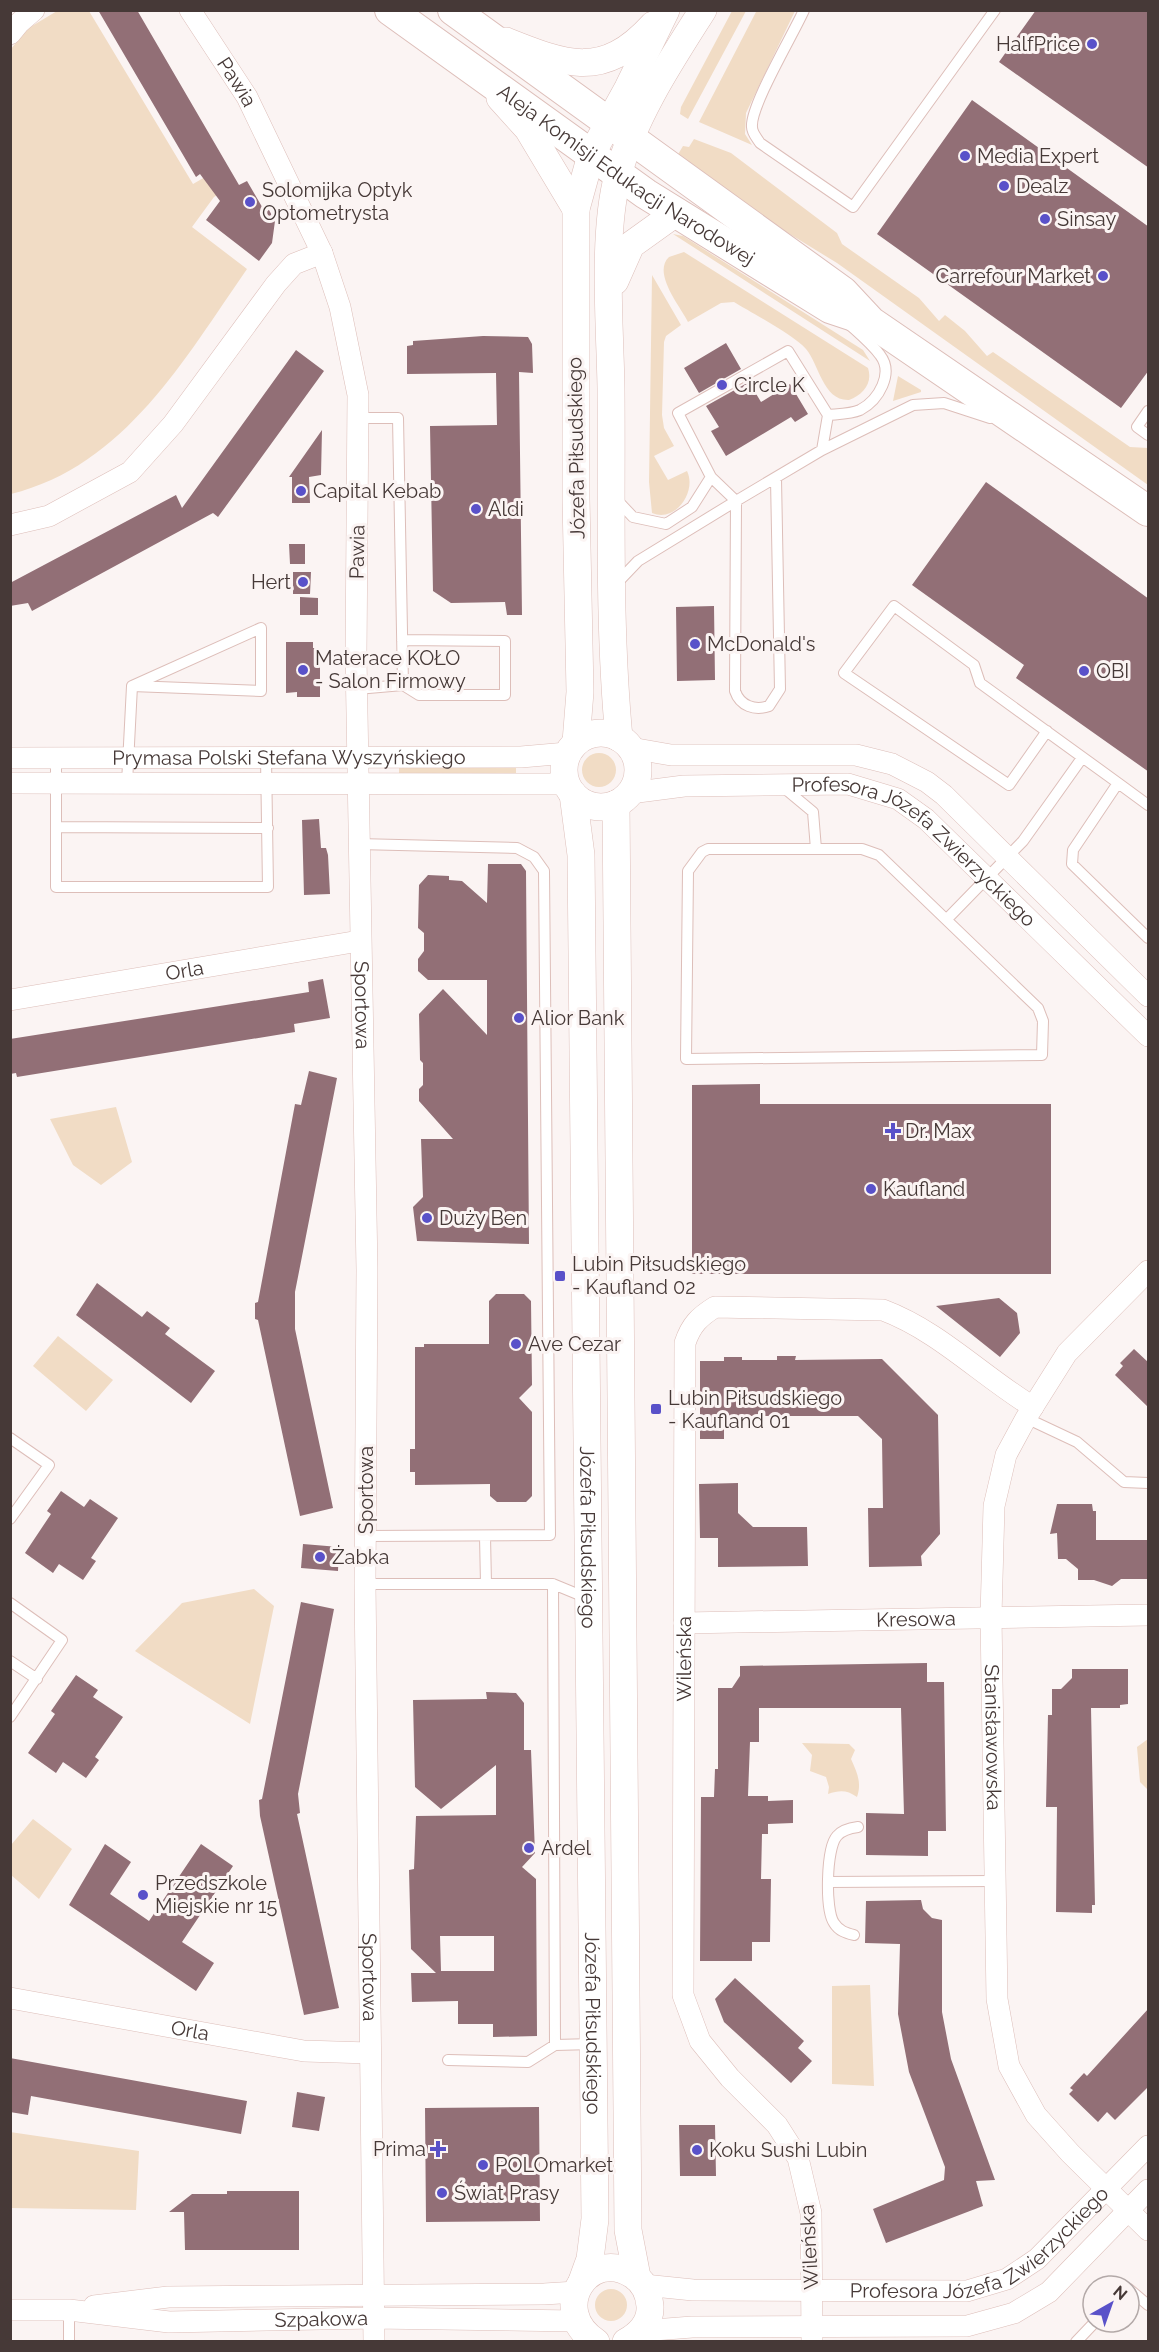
<svg xmlns="http://www.w3.org/2000/svg" width="1159" height="2352" font-family="Raleway,sans-serif">
<rect width="100%" height="100%" fill="#fbf4f3"/>
<path fill="#f1dcc5" d="M 757,10 L 795,11 L 746,113 L 745,134 L 752,145 L 699,122 Z
M 57,11 L 89,11 L 193,184 L 212,173 L 224,191 L 214,197 L 192,227 L 247,269 C 185,358 125,466 11,494 L 11,49 L 27,29 Z
M 732,11 L 746,11 L 688,119 L 680,114 L 681,107 Z
M 694,139 L 731,153 L 837,233 L 842,244 L 919,298 L 939,321 L 945,315 L 965,331 L 987,356 L 993,352 L 1130,447 L 1148,448 L 1148,485 L 837,263 L 752,211 L 677,156 L 683,146 L 689,147 Z
M 673,234 L 683,236 L 863,350 L 870,361 Z
M 684,252 L 868,368 C 873,383 863,395 849,400 C 823,401 819,364 806,349 C 794,335 752,313 734,302 L 721,303 L 688,322 C 680,306 652,273 669,257 Z
M 652,275 L 681,325 L 666,336 L 664,342 L 662,415 L 664,428 L 674,446 L 654,456 L 668,480 L 687,471 C 697,491 676,523 652,513 L 649,482 Z
M 898,376 L 921,390 L 921,392 L 893,401 Z
M582 770a17 17 0 1 1 34 0a17 17 0 1 1-34 0Z
M 516,765 L 516,773 L 399,774 L 399,766 Z
M 116,1107 L 132,1162 L 101,1185 L 73,1165 L 50,1119 Z
M 58,1336 L 113,1380 L 86,1411 L 33,1366 Z
M 254,1589 L 274,1606 L 250,1724 L 135,1651 L 182,1603 Z
M 1148,1739 L 1148,1790 L 1140,1782 L 1137,1747 Z
M 802,1743 L 849,1744 L 855,1750 L 851,1759 C 857,1772 862,1783 857,1797 C 847,1790 840,1790 828,1794 L 829,1787 L 826,1777 L 810,1771 L 812,1755 Z
M 33,1819 L 72,1849 L 39,1899 L 11,1875 L 11,1845 Z
M 870,1985 L 874,2086 L 832,2084 L 832,1986 Z
M 10,2132 L 139,2151 L 136,2210 L 11,2208 Z
M595 2305a16 16 0 1 1 32 0a16 16 0 1 1-32 0Z"/>
<path fill="#926f76" fill-rule="evenodd" d="M 98,10 L 137,10 L 239,185 L 247,181 L 265,212 L 269,210 L 275,221 L 272,243 L 259,261 L 206,220 L 220,201 L 200,174 L 196,177 Z
M 1036,10 L 1149,10 L 1149,168 L 999,62 Z
M 972,100 L 1149,227 L 1149,370 L 1121,408 L 877,234 Z
M 483,336 L 528,337 L 532,344 L 533,373 L 519,372 L 522,615 L 507,615 L 505,602 L 451,603 L 433,591 L 430,426 L 497,425 L 496,373 L 407,374 L 407,346 L 413,345 L 413,341 Z
M 726,343 L 741,369 L 699,393 L 684,368 Z
M 296,350 L 324,371 L 218,517 L 213,513 L 32,611 L 28,603 L 10,606 L 10,583 L 176,495 L 182,508 Z
M 749,382 L 761,402 L 790,384 L 808,414 L 795,422 L 791,417 L 726,456 L 711,431 L 719,427 L 706,406 Z
M 322,430 L 321,475 L 309,477 L 310,503 L 292,503 L 292,477 L 289,477 Z
M 986,482 L 1149,599 L 1149,772 L 1016,678 L 1024,665 L 912,585 Z
M 289,544 L 305,544 L 305,564 L 290,564 Z
M 293,572 L 311,572 L 310,594 L 293,594 Z
M 300,597 L 318,598 L 318,615 L 300,615 Z
M 714,606 L 715,680 L 677,681 L 676,607 Z
M 286,642 L 313,642 L 313,648 L 320,648 L 320,697 L 297,697 L 297,692 L 286,693 Z
M 319,819 L 321,848 L 326,848 L 328,855 L 330,894 L 304,895 L 302,820 Z
M 488,864 L 521,864 L 526,871 L 529,1244 L 417,1241 L 413,1207 L 423,1197 L 421,1139 L 453,1139 L 419,1101 L 419,1089 L 423,1085 L 423,1063 L 420,1060 L 419,1014 L 443,989 L 487,1035 L 487,980 L 428,980 L 418,971 L 418,959 L 424,951 L 424,933 L 418,928 L 419,885 L 428,875 L 449,876 L 449,880 L 462,881 L 487,903 Z
M 323,979 L 330,1018 L 294,1024 L 295,1032 L 17,1077 L 16,1073 L 10,1074 L 10,1039 L 309,992 L 308,982 Z
M 309,1071 L 337,1078 L 295,1292 L 295,1329 L 333,1508 L 300,1516 L 258,1320 L 255,1319 L 255,1303 L 258,1302 L 295,1104 L 301,1105 Z
M 760,1084 L 760,1104 L 1051,1104 L 1051,1274 L 692,1274 L 692,1085 Z
M 97,1283 L 142,1317 L 147,1311 L 170,1328 L 165,1334 L 215,1371 L 191,1403 L 76,1315 Z
M 496,1294 L 524,1294 L 531,1301 L 532,1385 L 519,1398 L 532,1412 L 532,1496 L 526,1502 L 497,1502 L 490,1496 L 490,1484 L 415,1485 L 415,1472 L 410,1472 L 410,1449 L 415,1449 L 415,1347 L 424,1347 L 424,1344 L 489,1344 L 489,1301 Z
M 999,1298 L 1017,1313 L 1020,1333 L 1000,1357 L 936,1306 Z
M 1134,1349 L 1149,1363 L 1149,1408 L 1115,1375 L 1123,1366 L 1120,1363 Z
M 777,1356 L 796,1356 L 795,1360 L 882,1359 L 938,1415 L 940,1534 L 921,1556 L 922,1566 L 869,1567 L 868,1508 L 883,1508 L 882,1439 L 858,1416 L 724,1416 L 724,1439 L 700,1439 L 700,1361 L 724,1361 L 724,1357 L 742,1357 L 742,1360 L 777,1360 Z
M 738,1483 L 738,1513 L 753,1527 L 807,1527 L 808,1566 L 718,1567 L 718,1538 L 700,1538 L 699,1484 Z
M 61,1491 L 84,1507 L 90,1499 L 118,1518 L 91,1558 L 96,1561 L 83,1580 L 59,1564 L 53,1573 L 25,1553 L 51,1514 L 47,1511 Z
M 1057,1504 L 1092,1504 L 1093,1511 L 1096,1511 L 1096,1540 L 1149,1540 L 1149,1579 L 1121,1579 L 1112,1586 L 1094,1580 L 1078,1580 L 1078,1569 L 1066,1559 L 1058,1559 L 1057,1533 L 1050,1534 Z
M 303,1544 L 339,1547 L 338,1571 L 301,1568 Z
M 301,1602 L 334,1609 L 298,1794 L 300,1813 L 297,1814 L 339,2008 L 304,2015 L 260,1816 L 259,1800 L 262,1799 Z
M 927,1663 L 927,1682 L 944,1682 L 946,1831 L 928,1831 L 928,1856 L 866,1855 L 866,1813 L 904,1814 L 901,1708 L 759,1708 L 759,1742 L 750,1742 L 748,1796 L 768,1796 L 768,1801 L 793,1800 L 793,1823 L 768,1824 L 768,1834 L 762,1834 L 761,1879 L 771,1879 L 770,1942 L 752,1942 L 752,1961 L 700,1961 L 701,1797 L 714,1797 L 715,1769 L 718,1769 L 718,1688 L 732,1688 L 740,1676 L 740,1666 Z
M 1072,1669 L 1128,1669 L 1128,1704 L 1120,1705 L 1120,1708 L 1091,1708 L 1095,1905 L 1092,1905 L 1092,1913 L 1056,1912 L 1057,1807 L 1046,1807 L 1048,1715 L 1052,1715 L 1052,1689 L 1061,1689 L 1072,1678 Z
M 76,1675 L 98,1690 L 93,1697 L 123,1717 L 95,1757 L 99,1760 L 86,1778 L 63,1762 L 56,1773 L 28,1753 L 55,1714 L 51,1711 Z
M 486,1692 L 516,1693 L 524,1703 L 524,1750 L 531,1750 L 535,1853 L 522,1867 L 536,1879 L 537,2036 L 493,2037 L 493,2024 L 458,2024 L 458,2001 L 412,2002 L 411,1973 L 436,1973 L 411,1949 L 409,1870 L 414,1869 L 416,1816 L 496,1815 L 496,1765 L 441,1809 L 415,1787 L 413,1700 L 487,1699 ZM 440,1936 L 494,1936 L 494,1971 L 441,1971 Z
M 105,1844 L 131,1862 L 110,1894 L 149,1921 L 201,1844 L 233,1866 L 182,1942 L 214,1963 L 196,1991 L 69,1905 Z
M 921,1900 L 923,1909 L 932,1918 L 942,1920 L 942,2012 L 951,2059 L 995,2180 L 976,2181 L 983,2206 L 886,2243 L 873,2209 L 944,2180 L 945,2167 L 909,2072 L 898,2014 L 900,1944 L 865,1943 L 866,1901 Z
M 735,1978 L 804,2041 L 798,2048 L 812,2061 L 791,2083 L 724,2022 L 715,1999 Z
M 1149,2008 L 1149,2086 L 1115,2120 L 1107,2112 L 1098,2122 L 1069,2094 L 1073,2090 L 1070,2088 L 1084,2073 L 1087,2076 Z
M 10,2058 L 247,2101 L 241,2134 L 31,2096 L 28,2115 L 10,2112 Z
M 297,2092 L 325,2097 L 319,2131 L 292,2127 Z
M 539,2107 L 540,2221 L 426,2222 L 425,2108 Z
M 679,2125 L 715,2125 L 716,2176 L 680,2176 Z
M 227,2191 L 299,2191 L 299,2250 L 185,2250 L 184,2212 L 169,2212 L 192,2194 L 227,2194 Z"/>
<g fill="none" stroke-linecap="round" stroke-linejoin="round">
<defs>
<path id="service" d="M 804,10 C 794,33 750,106 752,127 C 752,133 757,138 760,143 L 853,207 L 995,10
M 1148,411 L 1137,427 L 1148,435
M 828,415 C 838,414 851,414 860,410 C 879,400 894,373 880,355 C 872,344 860,334 850,325
M 358,418 L 398,418 L 403,685
M 776,479 L 780,689 L 769,706 C 755,711 740,706 735,691 L 736,501 L 711,477 L 678,413 L 788,351 L 828,415 L 822,450
M 616,499 L 633,517 L 666,524 L 692,507 L 711,477
M 616,584 L 638,561 L 736,501 L 822,450 L 913,405 L 944,403 L 990,418
M 357,689 L 403,685 L 419,695 L 505,695 L 505,641 L 402,640
M 1047,731 L 1009,785 L 844,673 L 894,606 L 974,665 L 980,683 L 1118,783
M 56,758 L 56,887 L 268,887 L 266,758
M 127,783 L 132,686 L 261,691 L 261,628 L 132,686
M 783,787 L 813,812 L 816,849
M 1148,805 L 1118,783 L 1073,850 L 1072,864 L 1148,938
M 56,827 L 268,828
M 358,844 L 517,848 L 534,857 L 544,871 L 550,1535 L 367,1536
M 708,849 L 862,849 L 879,855 L 1038,1008 L 1043,1021 L 1042,1055 L 686,1059 L 688,871 L 702,852 Z
M 947,919 L 1023,841 L 1082,758
M 1026,1418 L 1077,1442 L 1124,1482 L 1148,1483
M 10,1438 L 49,1465 L 10,1519
M 485,1536 L 486,1584
M 365,1584 L 553,1584 L 587,1598
M 553,1584 L 555,2045
M 10,1603 L 62,1640 L 10,1717
M 10,1661 L 37,1679
M 828,1882 L 995,1881
M 854,1935 C 846,1933 839,1931 834,1923 C 825,1910 826,1848 837,1836 C 842,1830 850,1828 858,1827
M 448,2060 L 528,2062 L 555,2045 L 593,2044
M 1129,2289 L 1148,2305
M 69,2310 L 69,2342
M 1076,2342 L 1095,2322"/>
<g id="minor">
<path id="s1" d="M 190,10 L 247,97 L 322,253 L 340,307 L 358,395 L 356,657 L 367,1270 L 365,1584 L 374,2342"/>
<path d="M 10,34 L 19,23 L 34,10"/>
<path d="M 10,525 L 49,516 L 130,472 L 173,424 L 276,284 L 294,264 L 322,253"/>
<path d="M 631,748 L 671,755 L 856,755 L 892,764 L 927,782 L 944,795 L 1148,996"/>
<path id="s2" d="M 10,758 L 521,757 L 567,753"/>
<path d="M 10,783 L 566,784"/>
<path id="s3" d="M 630,793 L 684,786 L 848,784 L 898,799 L 926,819 L 1148,1036"/>
<path id="s4" d="M 10,1000 L 359,941"/>
<path id="s5" d="M 1148,1271 L 1067,1353 L 1026,1418 L 1006,1455 L 994,1506 L 991,1616 L 997,1999 L 1009,2066 L 1036,2115 L 1070,2153 L 1148,2230"/>
<path id="s6" d="M 684,1623 L 1148,1615"/>
<path id="s7" d="M 10,1998 L 304,2051 L 369,2053"/>
<path id="s8" d="M 644,2285 L 693,2290 L 967,2291 L 1007,2279 L 1037,2259 L 1148,2146"/>
<path d="M 94,2306 L 168,2297 L 544,2294 L 576,2292"/>
<path id="s9" d="M 10,2310 L 69,2310 L 169,2322 L 374,2318 L 576,2321"/>
<path d="M 641,2331 L 692,2327 L 967,2326 L 1014,2313 L 1049,2292 L 1148,2190"/>
<path id="s10" d="M 812,2342 L 811,2213 L 798,2158 L 777,2125 L 730,2078 L 700,2041 L 683,1995 L 685,1343 C 691,1325 699,1317 715,1307 L 883,1310 C 939,1331 982,1376 1033,1407"/>
</g>
<g id="tertiary">
<path d="M 506,41 C 566,65 603,80 653,25"/>
<path d="M 500,98 L 528,129 L 576,209"/>
<path d="M 615,281 L 631,245 L 677,212"/>
<circle cx="601" cy="770" r="37"/>
<path d="M 619,738 C 608,622 612,504 611,388 C 610,326 602,234 618,175 C 634,116 670,62 703,10"/>
<path d="M 576,742 L 580,692 L 576,499 L 576,209 L 591,155 L 628,88 L 666,10"/>
<path id="s11" d="M 573,794 L 581,855 L 595,2219 L 590,2259 L 582,2281"/>
<path d="M 616,804 L 628,2230 L 637,2277"/>
<path d="M 596,2342 C 547,2310 589,2246 633,2275 C 644,2282 649,2293 650,2306 C 651,2322 640,2334 626,2342"/>
</g>
<g id="secondary">
<path id="s12" d="M 390,10 L 646,194 L 830,308 L 869,321"/>
<path d="M 453,10 L 843,292 L 871,322 L 1148,511"/>
</g>
</defs>
<use href="#service" stroke="#ddbeb9" stroke-width="12"/>
<use href="#minor" stroke="#ddbeb9" stroke-width="22"/>
<use href="#tertiary" stroke="#ddbeb9" stroke-width="28"/>
<use href="#secondary" stroke="#ddbeb9" stroke-width="32"/>
<use href="#service" stroke="#fff" stroke-width="10"/>
<use href="#minor" stroke="#fff" stroke-width="21"/>
<use href="#tertiary" stroke="#fff" stroke-width="27"/>
<use href="#secondary" stroke="#fff" stroke-width="30"/>
</g>
<g fill="#5951c9" stroke="#fbf4f3" stroke-width="2">
<circle cx="1092" cy="44" r="6"/>
<circle cx="965" cy="156" r="6"/>
<circle cx="1004" cy="186" r="6"/>
<circle cx="250" cy="202" r="6"/>
<circle cx="1045" cy="219" r="6"/>
<circle cx="1103" cy="276" r="6"/>
<circle cx="722" cy="385" r="6"/>
<circle cx="301" cy="491" r="6"/>
<circle cx="476" cy="509" r="6"/>
<circle cx="303" cy="582" r="6"/>
<circle cx="695" cy="644" r="6"/>
<circle cx="303" cy="670" r="6"/>
<circle cx="1084" cy="671" r="6"/>
<circle cx="519" cy="1018" r="6"/>
<path d="M890 1122h6v6h6v6h-6v6h-6v-6h-6v-6h6z"/>
<circle cx="871" cy="1189" r="6"/>
<circle cx="427" cy="1218" r="6"/>
<rect x="554" y="1270" width="12" height="12" rx="3"/>
<circle cx="516" cy="1344" r="6"/>
<rect x="650" y="1403" width="12" height="12" rx="3"/>
<circle cx="320" cy="1557" r="6"/>
<circle cx="529" cy="1848" r="6"/>
<circle cx="143" cy="1895" r="6"/>
<path d="M435 2140h6v6h6v6h-6v6h-6v-6h-6v-6h6z"/>
<circle cx="697" cy="2150" r="6"/>
<circle cx="483" cy="2165" r="6"/>
<circle cx="442" cy="2193" r="6"/>
</g>
<g text-anchor="middle" dominant-baseline="central" stroke-width="6" stroke-linejoin="round" paint-order="stroke">
<g font-size="20" fill="#463937" stroke="#fbf4f3" text-anchor="start">
<text x="1080" y="44" text-anchor="end">HalfPrice</text>
<text x="977" y="156">Media Expert</text>
<text x="1016" y="186">Dealz</text>
<text x="262" y="190">Solomijka Optyk<tspan x="262" dy="23">Optometrysta</tspan></text>
<text x="1057" y="219">Sinsay</text>
<text x="1091" y="276" text-anchor="end">Carrefour Market</text>
<text x="734" y="385">Circle K</text>
<text x="313" y="491">Capital Kebab</text>
<text x="488" y="509">Aldi</text>
<text x="291" y="582" text-anchor="end">Hert</text>
<text x="707" y="644">McDonald's</text>
<text x="315" y="658">Materace KOŁO<tspan x="315" dy="23">- Salon Firmowy</tspan></text>
<text x="1096" y="671">OBI</text>
<text x="531" y="1018">Alior Bank</text>
<text x="905" y="1131">Dr. Max</text>
<text x="883" y="1189">Kaufland</text>
<text x="439" y="1218">Duży Ben</text>
<text x="572" y="1264">Lubin Piłsudskiego<tspan x="572" dy="23">- Kaufland 02</tspan></text>
<text x="528" y="1344">Ave Cezar</text>
<text x="668" y="1398">Lubin Piłsudskiego<tspan x="668" dy="23">- Kaufland 01</tspan></text>
<text x="332" y="1557">Żabka</text>
<text x="541" y="1848">Ardel</text>
<text x="155" y="1883">Przedszkole<tspan x="155" dy="23">Miejskie nr 15</tspan></text>
<text x="426" y="2149" text-anchor="end">Prima</text>
<text x="709" y="2150">Koku Sushi Lubin</text>
<text x="495" y="2165">POLOmarket</text>
<text x="454" y="2193">Świat Prasy</text>
</g>
<g font-size="20" fill="#463937" stroke="#fbf4f3">
<text stroke="none"><textPath href="#s1" startOffset="86">Pawia</textPath></text>
<text stroke="none"><textPath href="#s12" startOffset="288">Aleja Komisji Edukacji Narodowej</textPath></text>
<text transform="translate(576 448) rotate(-91)">Józefa Piłsudskiego</text>
<text transform="translate(357 552) rotate(-89)">Pawia</text>
<text stroke="none"><textPath href="#s2" startOffset="279">Prymasa Polski Stefana Wyszyńskiego</textPath></text>
<text stroke="none"><textPath href="#s3" startOffset="308">Profesora Józefa Zwierzyckiego</textPath></text>
<text stroke="none"><textPath href="#s4" startOffset="177">Orla</textPath></text>
<text stroke="none"><textPath href="#s1" startOffset="1034">Sportowa</textPath></text>
<text transform="translate(366 1490) rotate(-90)">Sportowa</text>
<text stroke="none"><textPath href="#s11" startOffset="744">Józefa Piłsudskiego</textPath></text>
<text stroke="none"><textPath href="#s6" startOffset="232">Kresowa</textPath></text>
<text stroke="none"><textPath href="#s10" startOffset="724">Wileńska</textPath></text>
<text stroke="none"><textPath href="#s5" startOffset="518">Stanisławowska</textPath></text>
<text stroke="none"><textPath href="#s1" startOffset="2006">Sportowa</textPath></text>
<text stroke="none"><textPath href="#s11" startOffset="1230">Józefa Piłsudskiego</textPath></text>
<text stroke="none"><textPath href="#s7" startOffset="183">Orla</textPath></text>
<text stroke="none"><textPath href="#s8" startOffset="352">Profesora Józefa Zwierzyckiego</textPath></text>
<text transform="translate(809 2247) rotate(-93)">Wileńska</text>
<text stroke="none"><textPath href="#s9" startOffset="312">Szpakowa</textPath></text>
</g>
</g>
<rect width="1159" height="2352" fill="none" stroke="#463937" stroke-width="24"/>
<g transform="translate(1111 2304) rotate(40)"><circle r="28" fill="#fbf4f3" stroke="#b3a9a8" stroke-width="1.5"/>
<path d="M0-4.5L10 22L0 15L-10 22Z" fill="#5951c9"/>
<text y="-9" font-size="16" font-weight="bold" text-anchor="middle" fill="#463937">N</text>
</g>
</svg>
